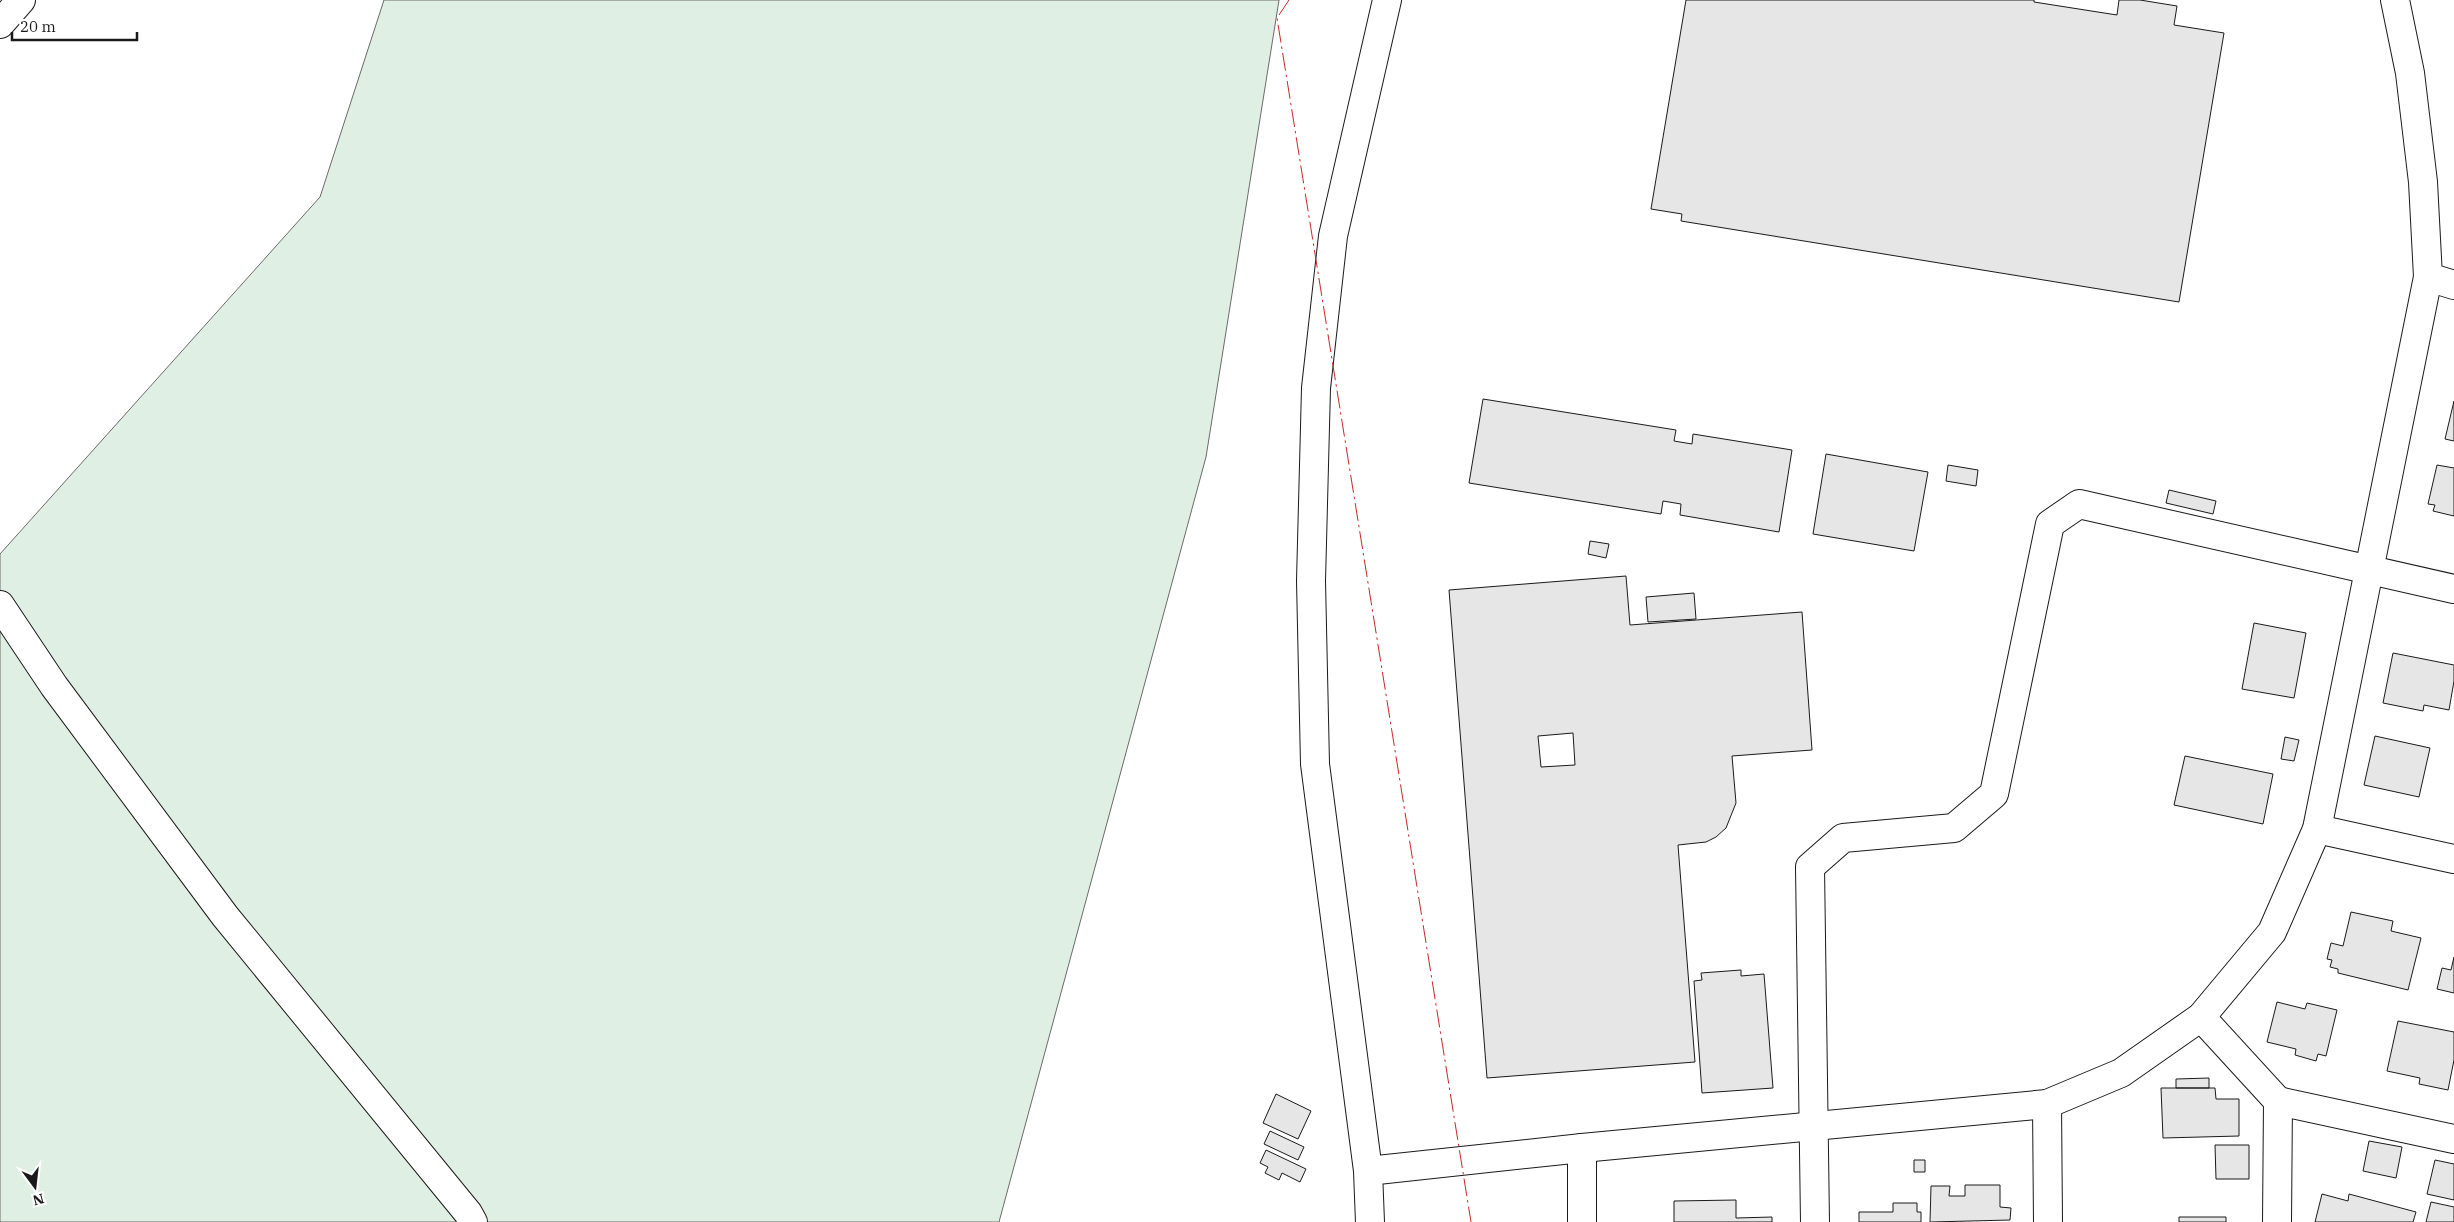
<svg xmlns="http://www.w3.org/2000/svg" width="2454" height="1222" font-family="'IBM Plex Serif',serif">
<rect width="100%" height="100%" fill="#fff"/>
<path fill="#e0efe3" stroke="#6a6a6a" d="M 384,0 L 1279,0 L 1206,457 L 999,1222 L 0,1222 L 0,554 L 320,197 Z"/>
<path fill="#e6e6e6" stroke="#1a1a1a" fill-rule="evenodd" d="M 1686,0 L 2034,0 L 2034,2 L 2117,15 L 2119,0 L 2140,0 L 2177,6 L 2174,25 L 2224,33 L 2179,302 L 1681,221 L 1682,214 L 1651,209 Z
M 1483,399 L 1676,430 L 1674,441 L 1692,444 L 1693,434 L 1792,450 L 1779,532 L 1680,515 L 1681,504 L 1663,501 L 1661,514 L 1469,483 Z
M 2454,401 L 2454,441 L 2445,439 Z
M 1826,454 L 1928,472 L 1914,551 L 1813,534 Z
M 1948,465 L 1978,470 L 1976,486 L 1946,481 Z
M 2437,465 L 2454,468 L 2454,516 L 2433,511 L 2435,505 L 2428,504 Z
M 2169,490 L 2216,501 L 2213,514 L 2166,503 Z
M 1590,541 L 1609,544 L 1606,558 L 1588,554 Z
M 1626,576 L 1630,625 L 1802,612 L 1812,750 L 1732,756 L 1736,803 L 1726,828 L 1716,837 L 1706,842 L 1678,845 L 1695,1062 L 1487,1078 L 1449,590 ZM 1573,733 L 1575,765 L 1541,767 L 1538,736 Z
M 1694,593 L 1696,619 L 1648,622 L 1646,597 Z
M 2254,623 L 2306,633 L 2294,698 L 2242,689 Z
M 2393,653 L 2454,665 L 2454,681 L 2449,710 L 2424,705 L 2423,711 L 2383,703 Z
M 2375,736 L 2430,748 L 2419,797 L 2364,785 Z
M 2285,737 L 2299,740 L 2294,761 L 2281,759 Z
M 2185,756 L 2273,774 L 2263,824 L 2174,805 Z
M 2351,912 L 2393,921 L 2391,931 L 2421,938 L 2408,990 L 2338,973 L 2338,969 L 2330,967 L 2332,960 L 2327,959 L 2331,943 L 2343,946 Z
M 2454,957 L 2454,993 L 2437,989 L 2442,968 L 2451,970 Z
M 1741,970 L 1741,976 L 1764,974 L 1773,1088 L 1702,1093 L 1694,981 L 1702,980 L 1701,973 Z
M 2277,1002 L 2305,1009 L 2307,1003 L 2337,1010 L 2326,1056 L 2318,1054 L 2316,1061 L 2295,1055 L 2296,1049 L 2267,1042 Z
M 2398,1021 L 2454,1032 L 2454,1060 L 2448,1090 L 2419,1084 L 2420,1078 L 2387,1071 Z
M 2209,1078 L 2209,1088 L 2176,1088 L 2176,1079 Z
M 2161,1088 L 2215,1088 L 2216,1099 L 2239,1099 L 2239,1136 L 2163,1138 Z
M 1276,1094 L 1311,1111 L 1298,1139 L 1263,1123 Z
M 1270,1131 L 1304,1147 L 1298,1160 L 1264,1144 Z
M 2369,1141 L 2402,1147 L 2396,1178 L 2363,1171 Z
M 2215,1145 L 2249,1145 L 2249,1179 L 2216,1179 Z
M 1266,1150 L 1306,1169 L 1300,1182 L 1282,1173 L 1279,1180 L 1265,1173 L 1268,1167 L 1260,1163 Z
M 1914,1160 L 1925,1160 L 1925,1172 L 1914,1172 Z
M 2435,1160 L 2454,1164 L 2454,1200 L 2427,1194 Z
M 1965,1185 L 2000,1185 L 2000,1207 L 2011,1208 L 2010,1220 L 1930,1222 L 1931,1186 L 1950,1186 L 1949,1196 L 1965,1196 Z
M 2322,1194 L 2348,1201 L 2349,1194 L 2416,1212 L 2413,1222 L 2315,1222 Z
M 1736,1200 L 1736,1218 L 1772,1217 L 1772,1222 L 1674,1222 L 1674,1201 Z
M 2431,1202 L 2454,1207 L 2454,1222 L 2426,1222 Z
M 1893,1203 L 1917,1203 L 1917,1212 L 1921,1212 L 1921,1222 L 1859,1222 L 1859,1212 L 1893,1212 Z
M 2179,1217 L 2226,1217 L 2226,1222 L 2179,1222 Z"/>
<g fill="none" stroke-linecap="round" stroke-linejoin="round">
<defs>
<path id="street" d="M 0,24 L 21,0
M 2428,277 L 2454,285
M 0,605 L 54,686 L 225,916 L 468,1213 L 473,1222
M 2317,829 L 2454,859
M 2201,1017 L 2278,1101 L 2454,1139
M 2047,1104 L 2048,1222
M 1582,1222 L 1582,1148
M 1815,1222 L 1810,867 L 1843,838 L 1954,828 L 1994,794 L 2050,524 L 2079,504 L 2454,589
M 2277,1222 L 2278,1101"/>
<path id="secondary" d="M 1368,1171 L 1582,1148 L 2047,1104 L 2121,1073 L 2201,1017 L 2272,932 L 2317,829 L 2428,277 L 2423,182 L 2410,73 L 2395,0
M 1370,1222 L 1368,1171 L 1315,764 L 1311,581 L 1316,388 L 1333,236 L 1387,0"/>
</defs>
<use href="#street" stroke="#1a1a1a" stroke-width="30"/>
<use href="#secondary" stroke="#1a1a1a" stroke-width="30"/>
<use href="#street" stroke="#fff" stroke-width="28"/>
<use href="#secondary" stroke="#fff" stroke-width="28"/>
<path stroke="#c62828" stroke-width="1" stroke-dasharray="18 4 2.5 4" stroke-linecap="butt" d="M 1289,0 L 1277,18 L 1471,1222"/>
</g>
<g transform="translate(35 1187) rotate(165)" stroke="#ffffff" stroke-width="4" paint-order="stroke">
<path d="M0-4L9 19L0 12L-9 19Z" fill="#1a1a1a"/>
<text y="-8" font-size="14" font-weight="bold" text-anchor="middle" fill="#1a1a1a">N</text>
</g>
<path d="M12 32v8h125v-8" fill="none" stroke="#1a1a1a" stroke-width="2.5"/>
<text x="20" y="32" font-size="15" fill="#1a1a1a" stroke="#ffffff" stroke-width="4" paint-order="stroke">20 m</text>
</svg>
